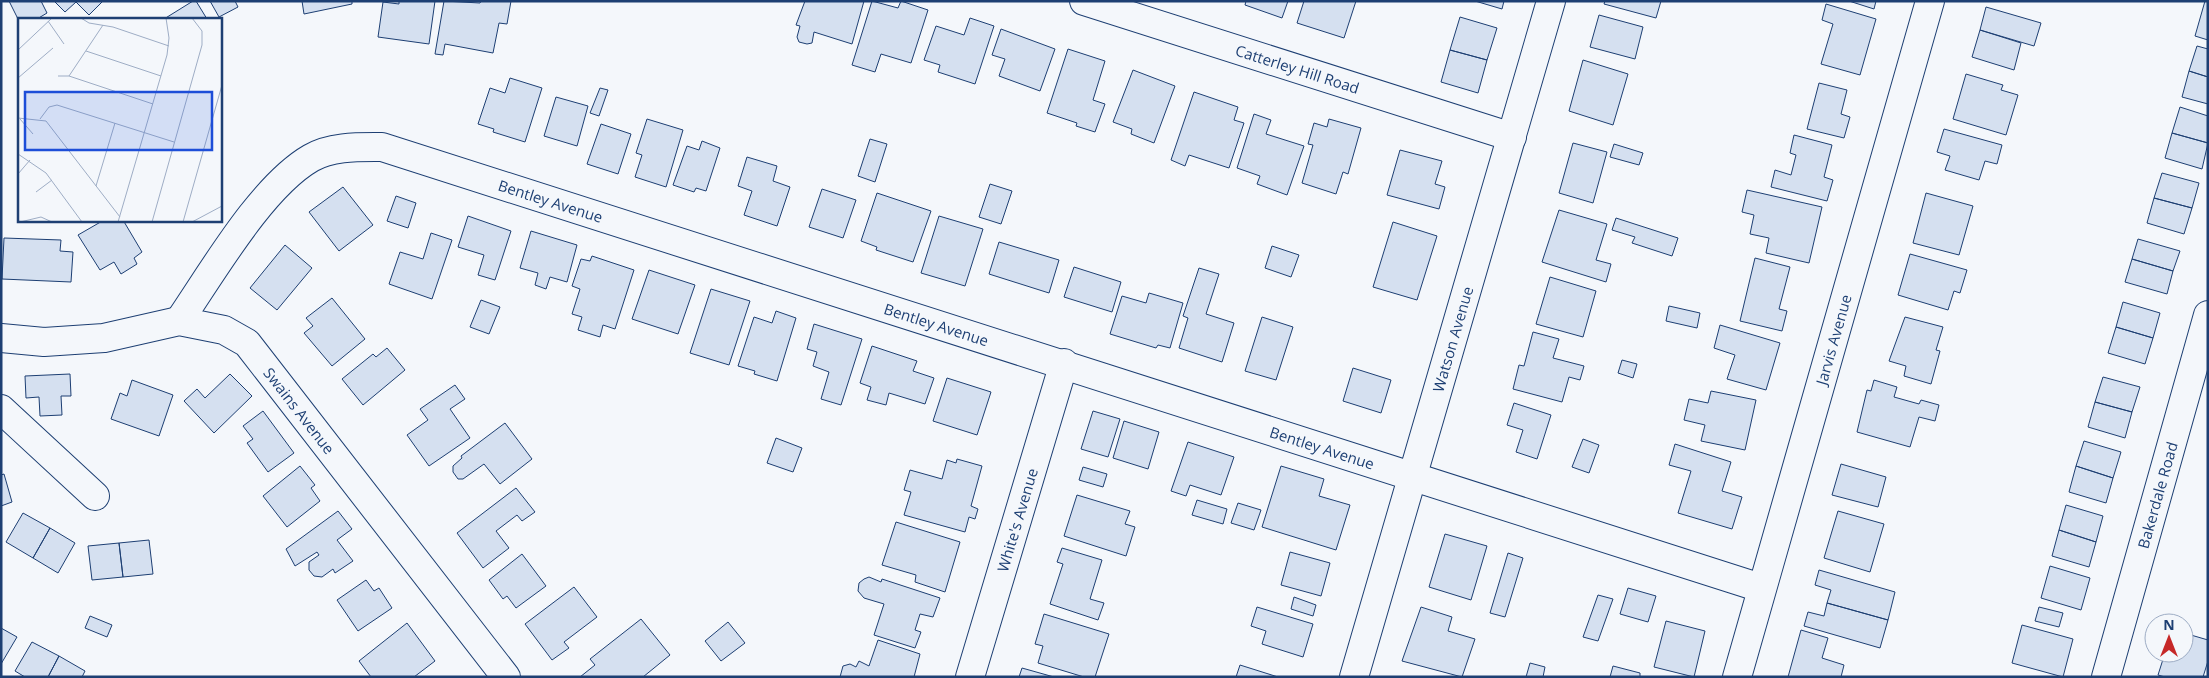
<svg xmlns="http://www.w3.org/2000/svg" width="2209" height="678" font-family="'Open Sans',sans-serif">
<rect width="100%" height="100%" fill="#f4f7fb"/>
<path fill="#d5e0f0" stroke="#1d3f73" d="M 9,1 L 41,1 L 47,13 L 37,19 L 19,19 L 19,21 Z
M 54,1 L 103,1 L 89,15 L 76,2 L 65,12 Z
M 193,1 L 196,1 L 207,19 L 164,19 Z
M 210,1 L 235,1 L 238,7 L 219,17 Z
M 302,1 L 352,1 L 352,4 L 304,14 Z
M 399,1 L 435,1 L 429,44 L 378,37 L 383,2 L 399,4 Z
M 444,1 L 480,3 L 481,1 L 511,1 L 507,24 L 499,23 L 493,53 L 445,44 L 443,55 L 435,54 Z
M 805,1 L 864,1 L 852,44 L 814,32 L 812,43 L 807,44 L 799,42 L 797,37 L 800,26 L 796,25 Z
M 872,1 L 898,8 L 901,1 L 928,10 L 911,63 L 881,54 L 875,72 L 852,65 Z
M 1246,1 L 1288,1 L 1282,18 L 1245,5 Z
M 1304,1 L 1356,1 L 1344,38 L 1297,23 Z
M 1475,1 L 1504,1 L 1502,9 Z
M 1605,1 L 1661,1 L 1656,18 L 1604,4 Z
M 1849,1 L 1876,1 L 1874,9 Z
M 2205,1 L 2208,1 L 2208,40 L 2195,36 Z
M 1826,4 L 1876,19 L 1860,75 L 1821,64 L 1833,24 L 1822,20 Z
M 1986,7 L 2041,23 L 2034,46 L 1980,30 Z
M 1599,15 L 1643,27 L 1635,59 L 1590,47 Z
M 1460,17 L 1497,28 L 1487,60 L 1450,50 Z
M 970,18 L 994,26 L 975,84 L 938,72 L 940,65 L 924,60 L 936,26 L 964,35 Z
M 1001,29 L 1055,49 L 1040,91 L 999,76 L 1005,59 L 992,55 Z
M 1980,30 L 2021,43 L 2014,70 L 1972,57 Z
M 2197,46 L 2208,49 L 2208,77 L 2189,71 Z
M 1068,49 L 1105,61 L 1093,100 L 1105,104 L 1095,132 L 1076,126 L 1077,123 L 1047,113 Z
M 1450,50 L 1487,60 L 1478,93 L 1441,82 Z
M 1583,60 L 1628,74 L 1613,125 L 1569,111 Z
M 1133,70 L 1175,86 L 1154,143 L 1131,134 L 1132,129 L 1113,122 Z
M 2189,71 L 2208,77 L 2208,104 L 2182,97 Z
M 1966,74 L 2003,85 L 2001,90 L 2018,95 L 2006,135 L 1953,119 Z
M 510,78 L 542,88 L 525,142 L 493,132 L 494,129 L 478,124 L 490,88 L 505,93 Z
M 1819,83 L 1847,90 L 1841,114 L 1850,117 L 1844,138 L 1807,129 Z
M 600,88 L 608,90 L 599,116 L 590,113 Z
M 1194,92 L 1238,107 L 1234,120 L 1244,123 L 1229,168 L 1189,155 L 1185,166 L 1171,160 Z
M 556,97 L 588,106 L 577,146 L 544,136 Z
M 2180,107 L 2208,116 L 2208,143 L 2172,133 Z
M 1254,114 L 1271,120 L 1266,134 L 1304,146 L 1287,195 L 1257,184 L 1260,176 L 1237,168 Z
M 647,119 L 683,130 L 666,187 L 635,177 L 642,155 L 636,153 Z
M 1329,119 L 1361,128 L 1348,174 L 1343,172 L 1336,194 L 1302,183 L 1313,145 L 1308,144 L 1314,123 L 1327,127 Z
M 601,124 L 631,134 L 618,174 L 587,164 Z
M 1944,129 L 2002,145 L 1997,164 L 1985,161 L 1979,180 L 1945,170 L 1950,156 L 1937,152 Z
M 2172,133 L 2208,143 L 2202,169 L 2165,158 Z
M 1794,135 L 1832,145 L 1824,177 L 1833,180 L 1827,201 L 1771,187 L 1775,170 L 1791,175 L 1796,155 L 1790,153 Z
M 870,139 L 887,144 L 875,182 L 858,176 Z
M 702,141 L 720,148 L 706,191 L 696,188 L 694,192 L 673,185 L 687,146 L 699,150 Z
M 1573,143 L 1607,152 L 1593,203 L 1559,193 Z
M 1614,144 L 1643,153 L 1639,165 L 1610,157 Z
M 1400,150 L 1442,161 L 1435,184 L 1445,187 L 1439,209 L 1387,195 Z
M 747,157 L 777,166 L 773,181 L 790,187 L 777,226 L 744,215 L 752,191 L 738,186 Z
M 2162,173 L 2199,183 L 2192,208 L 2154,198 Z
M 990,184 L 1012,191 L 1001,224 L 979,217 Z
M 343,187 L 373,225 L 339,251 L 309,212 Z
M 822,189 L 856,200 L 843,238 L 809,227 Z
M 1747,190 L 1822,207 L 1809,263 L 1766,253 L 1769,238 L 1750,234 L 1754,215 L 1742,212 Z
M 877,193 L 931,211 L 913,262 L 876,250 L 877,247 L 861,241 Z
M 1926,193 L 1973,206 L 1959,255 L 1913,243 Z
M 396,196 L 416,203 L 408,228 L 387,221 Z
M 2154,198 L 2192,208 L 2184,234 L 2147,223 Z
M 1559,210 L 1607,224 L 1596,260 L 1611,264 L 1606,282 L 1542,262 Z
M 468,216 L 511,231 L 495,280 L 478,275 L 484,255 L 458,247 Z
M 939,216 L 983,229 L 965,286 L 921,273 Z
M 1616,218 L 1678,238 L 1672,256 L 1632,243 L 1635,237 L 1612,230 Z
M 104,220 L 123,220 L 142,252 L 134,258 L 137,264 L 121,274 L 114,262 L 100,270 L 78,235 Z
M 1393,222 L 1437,236 L 1417,300 L 1373,287 Z
M 531,231 L 577,245 L 567,282 L 550,277 L 546,289 L 535,285 L 538,273 L 520,268 Z
M 431,233 L 452,240 L 432,299 L 389,284 L 400,252 L 423,259 Z
M 4,238 L 61,240 L 60,251 L 73,252 L 71,282 L 2,279 Z
M 2138,239 L 2180,251 L 2173,271 L 2132,259 Z
M 999,242 L 1059,260 L 1049,293 L 989,274 Z
M 285,245 L 312,268 L 277,310 L 250,288 Z
M 1272,246 L 1299,255 L 1291,277 L 1265,268 Z
M 1910,254 L 1967,270 L 1960,293 L 1954,291 L 1948,310 L 1898,295 Z
M 592,256 L 634,270 L 615,329 L 603,325 L 600,337 L 578,330 L 582,317 L 572,314 L 580,289 L 572,286 L 581,259 L 590,261 Z
M 1755,258 L 1790,267 L 1779,309 L 1787,311 L 1782,331 L 1740,321 Z
M 2132,259 L 2173,271 L 2167,294 L 2125,282 Z
M 1074,267 L 1121,282 L 1112,312 L 1064,297 Z
M 1199,268 L 1219,274 L 1206,314 L 1234,323 L 1222,362 L 1179,348 L 1188,318 L 1183,316 Z
M 649,270 L 695,285 L 678,334 L 632,319 Z
M 1550,277 L 1596,291 L 1583,337 L 1536,324 Z
M 711,289 L 750,301 L 729,365 L 690,353 Z
M 1149,293 L 1183,303 L 1170,348 L 1158,345 L 1156,348 L 1110,334 L 1122,296 L 1146,303 Z
M 332,298 L 365,339 L 332,366 L 304,333 L 313,326 L 306,318 Z
M 481,300 L 500,307 L 489,334 L 470,327 Z
M 2123,302 L 2160,313 L 2153,338 L 2116,327 Z
M 1669,306 L 1700,313 L 1697,328 L 1666,321 Z
M 776,311 L 796,318 L 777,381 L 754,374 L 755,371 L 738,366 L 754,317 L 772,323 Z
M 1262,317 L 1293,327 L 1276,380 L 1245,371 Z
M 1905,317 L 1943,327 L 1936,350 L 1940,351 L 1931,384 L 1904,376 L 1906,366 L 1889,361 Z
M 814,324 L 862,339 L 841,405 L 821,399 L 829,372 L 813,366 L 817,352 L 807,349 Z
M 1720,325 L 1780,343 L 1766,390 L 1727,379 L 1735,355 L 1714,348 Z
M 2116,327 L 2153,338 L 2145,364 L 2108,353 Z
M 1533,332 L 1559,339 L 1553,358 L 1584,366 L 1580,380 L 1569,377 L 1562,402 L 1513,389 L 1519,365 L 1524,366 Z
M 872,346 L 917,361 L 913,371 L 934,378 L 925,404 L 889,393 L 886,405 L 867,400 L 871,387 L 860,383 Z
M 387,348 L 405,370 L 363,405 L 342,379 L 373,354 L 376,357 Z
M 1622,360 L 1637,364 L 1633,378 L 1618,373 Z
M 1353,368 L 1391,380 L 1381,413 L 1343,401 Z
M 70,374 L 71,396 L 61,396 L 62,415 L 40,416 L 39,397 L 26,398 L 25,376 Z
M 230,374 L 252,396 L 214,433 L 184,401 L 197,389 L 205,398 Z
M 2103,377 L 2140,387 L 2132,412 L 2095,402 Z
M 947,378 L 991,392 L 977,435 L 933,421 Z
M 132,380 L 173,395 L 159,436 L 111,419 L 120,393 L 127,396 Z
M 1874,380 L 1897,387 L 1894,397 L 1919,404 L 1921,400 L 1939,405 L 1935,421 L 1919,417 L 1910,447 L 1857,432 L 1867,390 L 1871,391 Z
M 455,385 L 465,399 L 450,409 L 470,438 L 429,466 L 407,435 L 428,420 L 420,409 Z
M 1711,391 L 1756,400 L 1745,450 L 1701,441 L 1705,425 L 1684,420 L 1689,399 L 1708,403 Z
M 2095,402 L 2132,412 L 2125,438 L 2088,427 Z
M 1514,403 L 1551,415 L 1537,459 L 1516,452 L 1523,430 L 1507,425 Z
M 263,411 L 294,453 L 268,472 L 247,443 L 253,439 L 243,426 Z
M 1093,411 L 1120,419 L 1108,457 L 1081,449 Z
M 1124,421 L 1159,432 L 1148,469 L 1113,458 Z
M 505,423 L 532,459 L 500,484 L 484,464 L 463,479 L 458,479 L 453,472 L 453,466 L 462,458 L 461,456 Z
M 776,438 L 802,448 L 793,472 L 767,463 Z
M 1583,439 L 1599,445 L 1589,473 L 1572,467 Z
M 2084,441 L 2121,452 L 2113,478 L 2076,466 Z
M 1188,442 L 1234,457 L 1221,495 L 1190,485 L 1186,496 L 1171,491 Z
M 1675,444 L 1731,462 L 1722,491 L 1742,497 L 1732,529 L 1678,513 L 1691,471 L 1669,465 Z
M 957,459 L 982,466 L 971,506 L 978,509 L 975,519 L 969,517 L 965,532 L 904,515 L 911,492 L 904,490 L 910,470 L 942,479 L 947,460 L 956,463 Z
M 1841,464 L 1886,477 L 1878,507 L 1832,495 Z
M 300,466 L 315,485 L 311,488 L 320,501 L 287,527 L 263,496 Z
M 1281,466 L 1324,479 L 1319,496 L 1350,505 L 1336,550 L 1262,527 Z
M 2076,466 L 2113,478 L 2106,503 L 2069,492 Z
M 1083,467 L 1107,474 L 1103,487 L 1079,480 Z
M 4,474 L 12,502 L 1,506 L 1,475 Z
M 516,488 L 535,512 L 522,521 L 517,515 L 496,531 L 509,548 L 483,568 L 457,533 Z
M 1077,495 L 1130,511 L 1125,524 L 1135,527 L 1126,556 L 1064,536 Z
M 1197,500 L 1227,509 L 1223,524 L 1192,515 Z
M 1238,503 L 1261,510 L 1254,530 L 1231,523 Z
M 2066,505 L 2103,516 L 2096,542 L 2059,530 Z
M 338,511 L 352,529 L 337,540 L 353,561 L 335,573 L 333,569 L 322,577 L 314,576 L 309,570 L 309,562 L 319,555 L 317,552 L 295,566 L 286,549 Z
M 1838,511 L 1884,524 L 1870,572 L 1824,558 Z
M 23,513 L 50,528 L 33,558 L 6,542 Z
M 896,522 L 960,542 L 945,592 L 915,582 L 916,575 L 882,565 Z
M 50,528 L 75,543 L 58,573 L 33,558 Z
M 2059,530 L 2096,542 L 2089,567 L 2052,556 Z
M 1445,534 L 1487,546 L 1471,600 L 1429,587 Z
M 149,540 L 153,574 L 123,577 L 119,543 Z
M 119,543 L 123,577 L 92,580 L 88,546 Z
M 1062,548 L 1102,560 L 1090,599 L 1104,603 L 1098,620 L 1050,604 L 1063,564 L 1057,562 Z
M 1290,552 L 1330,563 L 1321,596 L 1281,585 Z
M 1508,553 L 1523,558 L 1505,617 L 1490,613 Z
M 522,554 L 546,586 L 516,608 L 507,596 L 503,599 L 489,580 Z
M 2050,566 L 2090,578 L 2081,610 L 2041,598 Z
M 1819,570 L 1895,592 L 1888,620 L 1827,603 L 1831,590 L 1815,585 Z
M 869,577 L 881,582 L 882,579 L 940,598 L 933,617 L 920,614 L 915,630 L 921,632 L 915,648 L 874,635 L 884,604 L 864,598 L 858,591 L 859,583 L 864,579 Z
M 366,580 L 374,591 L 379,588 L 392,608 L 358,631 L 337,600 Z
M 574,587 L 597,617 L 564,642 L 569,648 L 552,660 L 525,624 Z
M 1628,588 L 1656,596 L 1648,622 L 1620,614 Z
M 1598,595 L 1613,599 L 1598,641 L 1583,637 Z
M 1294,597 L 1316,605 L 1313,616 L 1291,609 Z
M 1827,603 L 1888,620 L 1880,648 L 1804,626 L 1808,612 L 1824,616 Z
M 1257,607 L 1313,624 L 1303,657 L 1262,644 L 1266,631 L 1251,626 Z
M 1421,607 L 1452,617 L 1448,631 L 1475,639 L 1462,677 L 1402,661 Z
M 2039,607 L 2063,613 L 2059,627 L 2035,621 Z
M 1044,614 L 1109,634 L 1095,677 L 1084,677 L 1038,663 L 1043,646 L 1035,644 Z
M 90,616 L 112,625 L 107,637 L 85,628 Z
M 641,619 L 670,655 L 643,677 L 580,677 L 595,665 L 590,659 Z
M 1666,621 L 1705,631 L 1694,677 L 1654,667 Z
M 728,622 L 745,643 L 721,661 L 705,641 Z
M 407,623 L 435,661 L 414,677 L 371,677 L 359,661 Z
M 2022,625 L 2073,639 L 2063,677 L 2012,663 Z
M 1,628 L 17,637 L 1,664 Z
M 1801,630 L 1828,638 L 1822,658 L 1844,665 L 1841,677 L 1788,677 Z
M 2184,633 L 2208,640 L 2208,661 L 2203,677 L 2165,677 L 2158,675 L 2165,653 L 2184,653 Z
M 878,640 L 920,654 L 914,677 L 840,677 L 843,666 L 850,664 L 856,667 L 859,661 L 869,666 Z
M 32,642 L 59,656 L 48,677 L 25,677 L 15,671 Z
M 59,656 L 85,671 L 82,677 L 48,677 Z
M 1530,663 L 1545,667 L 1543,677 L 1526,677 Z
M 1240,665 L 1278,677 L 1236,677 Z
M 1613,666 L 1640,673 L 1640,677 L 1610,677 Z
M 1022,668 L 1054,677 L 1019,677 Z"/>
<g fill="none" stroke-linecap="round" stroke-linejoin="round">
<defs>
<g id="street">
<path id="s1" d="M 1084,1 L 1512,137"/>
<path id="s2" d="M 179,321 C 212,273 261,187 311,158 C 331,146 359,147 382,147 L 1761,588"/>
<path id="s3" d="M 1,338 L 44,342 L 104,338 L 179,321 L 224,330 L 247,343 L 506,677"/>
<path d="M 1,409 L 95,496"/>
<path id="s4" d="M 970,677 L 1064,363"/>
<path id="s5" d="M 1354,677 L 1551,1"/>
<path id="s6" d="M 1737,677 L 1930,1"/>
<path id="s7" d="M 2106,677 L 2208,315"/>
</g>
</defs>
<use href="#street" stroke="#1d3f73" stroke-width="30"/>
<use href="#street" stroke="#f4f7fb" stroke-width="28"/>
</g>
<g text-anchor="middle" dominant-baseline="central" stroke-width="4" stroke-linejoin="round" paint-order="stroke">
<g font-size="15" fill="#1d3f73" stroke="#f4f7fb">
<text stroke="none"><textPath href="#s1" startOffset="224">Catterley Hill Road</textPath></text>
<text stroke="none"><textPath href="#s2" startOffset="461">Bentley Avenue</textPath></text>
<text stroke="none"><textPath href="#s2" startOffset="866">Bentley Avenue</textPath></text>
<text stroke="none"><textPath href="#s5" startOffset="352">Watson Avenue</textPath></text>
<text stroke="none"><textPath href="#s6" startOffset="351">Jarvis Avenue</textPath></text>
<text stroke="none"><textPath href="#s3" startOffset="338">Swains Avenue</textPath></text>
<text stroke="none"><textPath href="#s2" startOffset="1271">Bentley Avenue</textPath></text>
<text stroke="none"><textPath href="#s7" startOffset="189">Bakerdale Road</textPath></text>
<text stroke="none"><textPath href="#s4" startOffset="164">White's Avenue</textPath></text>
</g>
</g>
<g transform="translate(18 18)">
<rect width="204" height="204" fill="#f4f7fb"/>
<path fill="none" stroke="#9eadc5" stroke-width="1" d="M 63,0 L 71,5 L 95,9 L 151,28M 30,3 L 46,26M 0,32 L 34,0M 68,33 L 143,58M 40,58 L 51,58 L 135,86M 51,58 L 85,7M 0,60 L 35,30M 0,100 L 28,103 L 102,199M 2,101 L 15,116M 22,101 L 31,89 L 39,87 L 156,124M 0,136 L 28,155 L 64,204M 0,156 L 12,142M 78,168 L 97,105M 18,174 L 34,162M 2,204 L 23,199 L 34,204M 100,204 L 149,37 L 151,20 L 148,0M 134,204 L 184,27 L 184,13 L 174,0M 165,204 L 204,67M 174,204 L 204,188"/>
<path fill="#1d4ed8" fill-opacity="0.15" stroke="#1d4ed8" stroke-width="2.5" d="M 7,74 L 194,74 L 194,132 L 7,132 Z"/>
<rect width="204" height="204" fill="none" stroke="#1d3f73" stroke-width="2.5"/>
</g>
<rect width="2209" height="678" fill="none" stroke="#1d3f73" stroke-width="5"/>
<g transform="translate(2169 638)"><circle r="24" fill="#f4f7fb" stroke="#9eadc5"/>
<path d="M0-4L9 19L0 12L-9 19Z" fill="#c62828"/>
<text y="-8" font-size="14" font-weight="bold" text-anchor="middle" fill="#1d3f73">N</text>
</g>
</svg>
